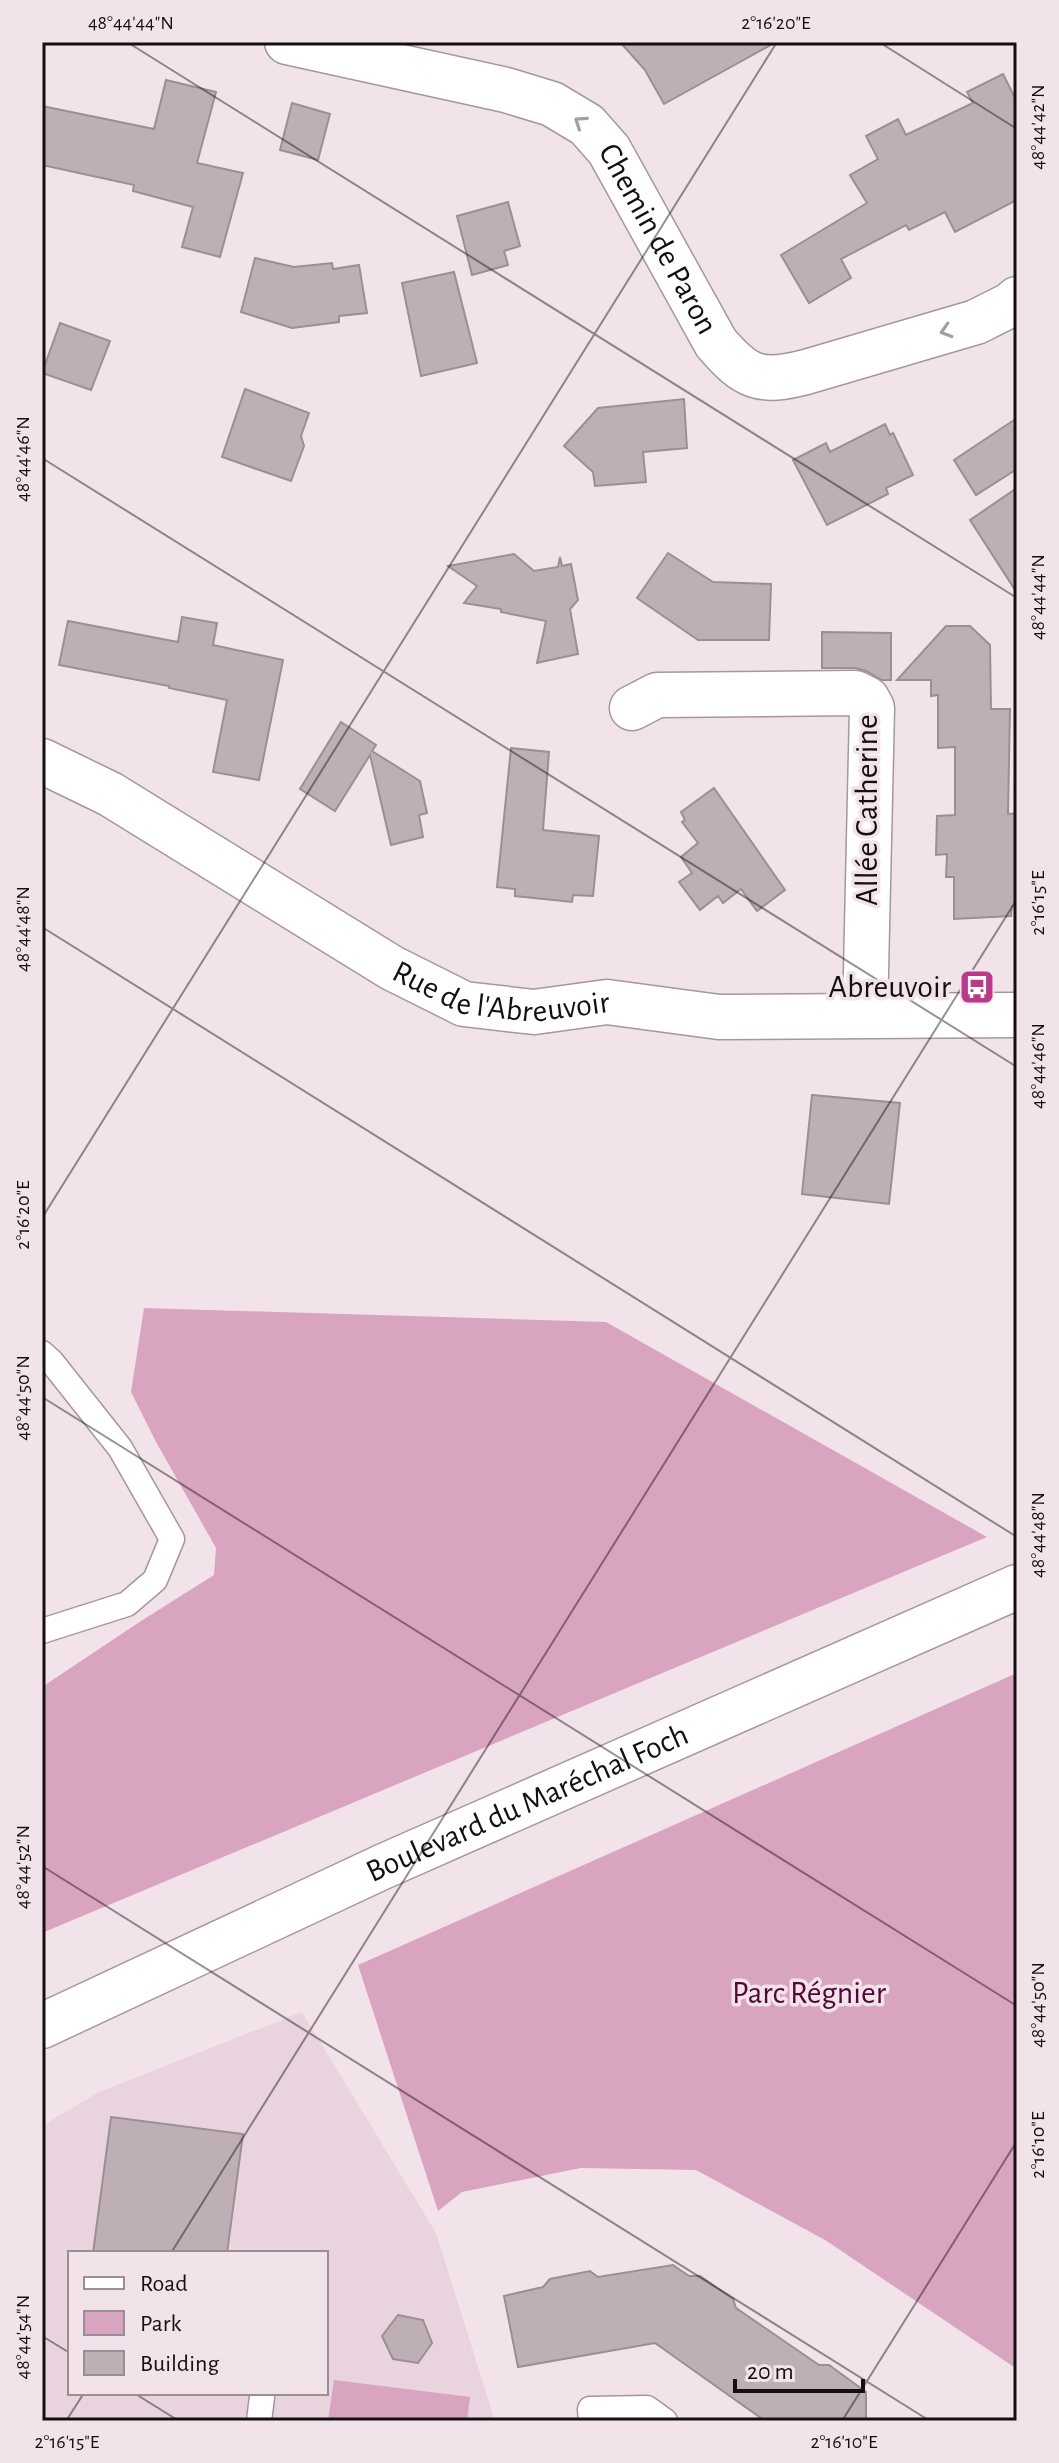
<svg xmlns="http://www.w3.org/2000/svg" width="1059" height="2463" font-family="'Alegreya Sans',sans-serif">
<rect width="100%" height="100%" fill="#f2e3ea"/>
<path fill="#e9d3de" fill-rule="evenodd" d="M 302,2012 L 436,2233 L 495,2421 L 42,2421 L 42,2126 L 99,2092 ZM 70,2253 L 326,2253 L 326,2393 L 70,2393 Z"/>
<path fill="#d9a4c0" d="M 144,1308 L 606,1322 L 987,1537 L 42,1933 L 42,1687 L 141,1621 L 214,1575 L 216,1548 L 156,1442 L 131,1392 Z
M 1017,1673 L 1017,2369 L 825,2240 L 696,2170 L 581,2168 L 462,2192 L 438,2211 L 358,1965 Z
M 334,2380 L 470,2397 L 467,2421 L 328,2421 Z"/>
<path fill="#beafb7" stroke="#9c8e95" stroke-width="2" d="M 620,42 L 776,42 L 664,104 L 645,70 Z
M 1003,74 L 1017,102 L 1017,200 L 955,232 L 945,212 L 909,230 L 906,225 L 841,259 L 851,278 L 809,303 L 781,255 L 867,203 L 850,175 L 878,159 L 866,136 L 898,119 L 906,135 L 973,103 L 967,92 Z
M 166,80 L 216,92 L 197,163 L 243,173 L 220,257 L 182,247 L 193,207 L 133,191 L 134,185 L 42,165 L 42,106 L 154,129 Z
M 292,103 L 330,114 L 318,160 L 280,150 Z
M 508,202 L 520,246 L 504,251 L 508,265 L 472,275 L 457,216 Z
M 255,258 L 294,267 L 332,263 L 333,269 L 359,265 L 367,313 L 339,316 L 339,322 L 292,328 L 241,312 Z
M 454,272 L 477,363 L 421,376 L 402,283 Z
M 60,323 L 110,341 L 91,390 L 42,373 Z
M 245,389 L 309,413 L 301,436 L 304,446 L 291,481 L 222,457 Z
M 684,399 L 687,448 L 643,452 L 646,482 L 595,486 L 593,472 L 564,446 L 598,408 Z
M 1017,418 L 1017,469 L 976,495 L 954,460 Z
M 885,424 L 890,435 L 893,433 L 913,475 L 886,488 L 888,494 L 827,525 L 793,460 L 826,443 L 830,452 Z
M 1017,488 L 1017,593 L 970,520 Z
M 668,553 L 713,582 L 771,584 L 769,640 L 698,640 L 637,598 Z
M 514,554 L 534,571 L 558,567 L 560,557 L 562,566 L 571,564 L 578,600 L 570,609 L 578,654 L 537,663 L 546,621 L 501,612 L 501,609 L 464,603 L 477,586 L 448,566 Z
M 182,617 L 217,623 L 213,645 L 283,660 L 259,780 L 213,772 L 227,700 L 169,688 L 169,686 L 59,665 L 68,621 L 178,642 Z
M 946,626 L 970,626 L 990,645 L 991,709 L 1010,709 L 1008,814 L 1017,813 L 1017,906 L 1012,906 L 1011,916 L 954,919 L 954,877 L 946,877 L 947,854 L 936,855 L 937,816 L 955,815 L 955,747 L 938,748 L 938,695 L 931,696 L 931,680 L 897,680 Z
M 822,632 L 891,633 L 891,680 L 882,680 L 866,671 L 855,668 L 822,668 Z
M 341,722 L 376,745 L 372,751 L 420,781 L 427,813 L 419,815 L 423,837 L 391,845 L 370,755 L 335,811 L 300,789 Z
M 511,748 L 549,752 L 543,830 L 599,836 L 593,896 L 573,895 L 572,902 L 515,896 L 515,889 L 497,887 Z
M 714,788 L 785,890 L 757,911 L 741,889 L 723,903 L 718,896 L 700,910 L 679,882 L 692,873 L 681,857 L 698,843 L 682,822 L 685,820 L 681,812 Z
M 812,1095 L 900,1103 L 889,1204 L 802,1194 Z
M 111,2117 L 243,2134 L 227,2253 L 93,2253 Z
M 673,2265 L 689,2276 L 700,2276 L 733,2299 L 736,2308 L 819,2365 L 829,2365 L 866,2392 L 866,2421 L 765,2421 L 655,2343 L 518,2367 L 504,2296 L 543,2287 L 550,2279 L 590,2271 L 598,2277 Z
M 398,2315 L 423,2320 L 432,2343 L 418,2363 L 393,2359 L 382,2336 Z"/>
<g fill="none" stroke-linecap="round" stroke-linejoin="round">
<defs>
<path id="service" d="M 42,1353 L 51,1361 L 120,1448 L 172,1539 L 155,1580 L 127,1604 L 42,1631
M 259,2421 L 262,2397
M 591,2421 L 590,2409 L 647,2408 L 665,2421"/>
<g id="minor">
<path id="s1" d="M 287,42 L 506,90 L 552,104 L 587,125 L 609,150 L 716,343 C 746,378 760,384 806,372 L 976,322 L 1010,305 L 1017,299"/>
<path d="M 632,708 L 657,695 L 855,693 L 867,699 L 872,708 L 865,1015"/>
<path id="s2" d="M 42,761 L 110,794 L 392,968 L 464,1004 L 534,1012 L 607,1002 L 719,1017 L 1017,1015"/>
</g>
<g id="tertiary">
<path id="s3" d="M 42,2026 L 382,1867 L 1017,1587"/>
</g>
</defs>
<use href="#service" stroke="#a5979e" stroke-width="27"/>
<use href="#minor" stroke="#a5979e" stroke-width="47"/>
<use href="#tertiary" stroke="#a5979e" stroke-width="47"/>
<use href="#service" stroke="#fff" stroke-width="24"/>
<use href="#minor" stroke="#fff" stroke-width="44"/>
<use href="#tertiary" stroke="#fff" stroke-width="44"/>
</g>
<defs><path id="oneway-chevron" d="M-2-3.5L2.5 0L-2 3.5" fill="none" stroke-width="1.6" stroke-linecap="round" stroke-linejoin="round" transform="scale(2)"/></defs>
<g stroke="#a19fa0">
<use href="#oneway-chevron" transform="translate(580 122) rotate(-146)"/>
<use href="#oneway-chevron" transform="translate(946 331) rotate(163)"/>
</g>
<path fill="none" stroke="#140f11" stroke-width="2" stroke-opacity="0.45" d="M 127,42 L 1017,598M 879,42 L 1017,129M 42,458 L 1017,1067M 42,927 L 1017,1537M 42,1218 L 777,42M 42,1397 L 1017,2006M 42,1866 L 930,2421M 171,2253 L 1017,899M 42,2336 L 70,2353M 134,2393 L 179,2421M 66,2421 L 84,2393M 842,2421 L 1017,2141"/>
<defs>
<symbol id="bus-square" viewBox="-11 -11 22 22"><rect x="-9" y="-9" width="18" height="18" rx="4" fill="#b83a89" stroke="#f2e3ea"/><path d="M-5-6H5V4H4V6H2V4H-2V6H-4V4H-5ZM-3.5-4V0h7V-4ZM-3.5 1.2v1.5H-2V1.2ZM2 1.2v1.5H3.5V1.2Z" fill="#fff"/></symbol>
</defs>
<g fill-rule="evenodd">
<use href="#bus-square" x="957" y="967" width="40" height="40"/>
</g>
<g text-anchor="middle" dominant-baseline="central" stroke-width="7" stroke-linejoin="round" paint-order="stroke">
<g font-size="32" fill="#140f11" stroke="#f2e3ea">
<text stroke="none"><textPath href="#s1" startOffset="448">Chemin de Paron</textPath></text>
<text transform="translate(867 810) rotate(-90)">Allée Catherine</text>
<text stroke="none"><textPath href="#s2" startOffset="522">Rue de l'Abreuvoir</textPath></text>
<text stroke="none"><textPath href="#s3" startOffset="534">Boulevard du Maréchal Foch</textPath></text>
</g>
<g font-size="32" fill="#140f11" stroke="#f2e3ea" text-anchor="end">
<text x="951" y="987">Abreuvoir</text>
</g>
<g font-size="32" fill="#52073a" stroke="#f2e3ea">
<text x="809" y="1993">Parc Régnier</text>
</g>
</g>
<rect width="1059" height="2463" fill="none" stroke="#f2e3ea" stroke-width="88"/>
<rect x="68" y="2251" width="260" height="144" fill="#f2e3ea" stroke="#998e93" stroke-width="2"/>
<rect x="84" y="2277" width="40" height="12" fill="#ffffff" stroke="#998e93" stroke-width="2"/>
<text x="140" y="2291" font-size="24" fill="#140f11">Road</text>
<rect x="84" y="2311" width="40" height="24" fill="#d9a4c0" stroke="#998e93" stroke-width="2"/>
<text x="140" y="2331" font-size="24" fill="#140f11">Park</text>
<rect x="84" y="2351" width="40" height="24" fill="#beafb7" stroke="#998e93" stroke-width="2"/>
<text x="140" y="2371" font-size="24" fill="#140f11">Building</text>
<path d="M735 2379v12h128v-12" fill="none" stroke="#140f11" stroke-width="4"/>
<text x="747" y="2379" font-size="24" fill="#140f11" stroke="#f2e3ea" stroke-width="6" paint-order="stroke">20 m</text>
<rect x="44" y="44" width="971" height="2375" fill="none" stroke="#140f11" stroke-width="3"/>
<g font-size="20" text-anchor="middle" fill="#140f11">
<text x="131" y="29">48°44'44"N</text>
<text x="776" y="29">2°16'20"E</text>
<text transform="translate(1037 127) rotate(-90)" y="7">48°44'42"N</text>
<text transform="translate(22 459) rotate(-90)" y="7">48°44'46"N</text>
<text transform="translate(1037 597) rotate(-90)" y="7">48°44'44"N</text>
<text transform="translate(1037 903) rotate(-90)" y="7">2°16'15"E</text>
<text transform="translate(22 929) rotate(-90)" y="7">48°44'48"N</text>
<text transform="translate(1037 1066) rotate(-90)" y="7">48°44'46"N</text>
<text transform="translate(22 1215) rotate(-90)" y="7">2°16'20"E</text>
<text transform="translate(22 1398) rotate(-90)" y="7">48°44'50"N</text>
<text transform="translate(1037 1535) rotate(-90)" y="7">48°44'48"N</text>
<text transform="translate(22 1867) rotate(-90)" y="7">48°44'52"N</text>
<text transform="translate(1037 2005) rotate(-90)" y="7">48°44'50"N</text>
<text transform="translate(1037 2145) rotate(-90)" y="7">2°16'10"E</text>
<text transform="translate(22 2337) rotate(-90)" y="7">48°44'54"N</text>
<text x="67" y="2448">2°16'15"E</text>
<text x="844" y="2448">2°16'10"E</text>
</g>
</svg>
